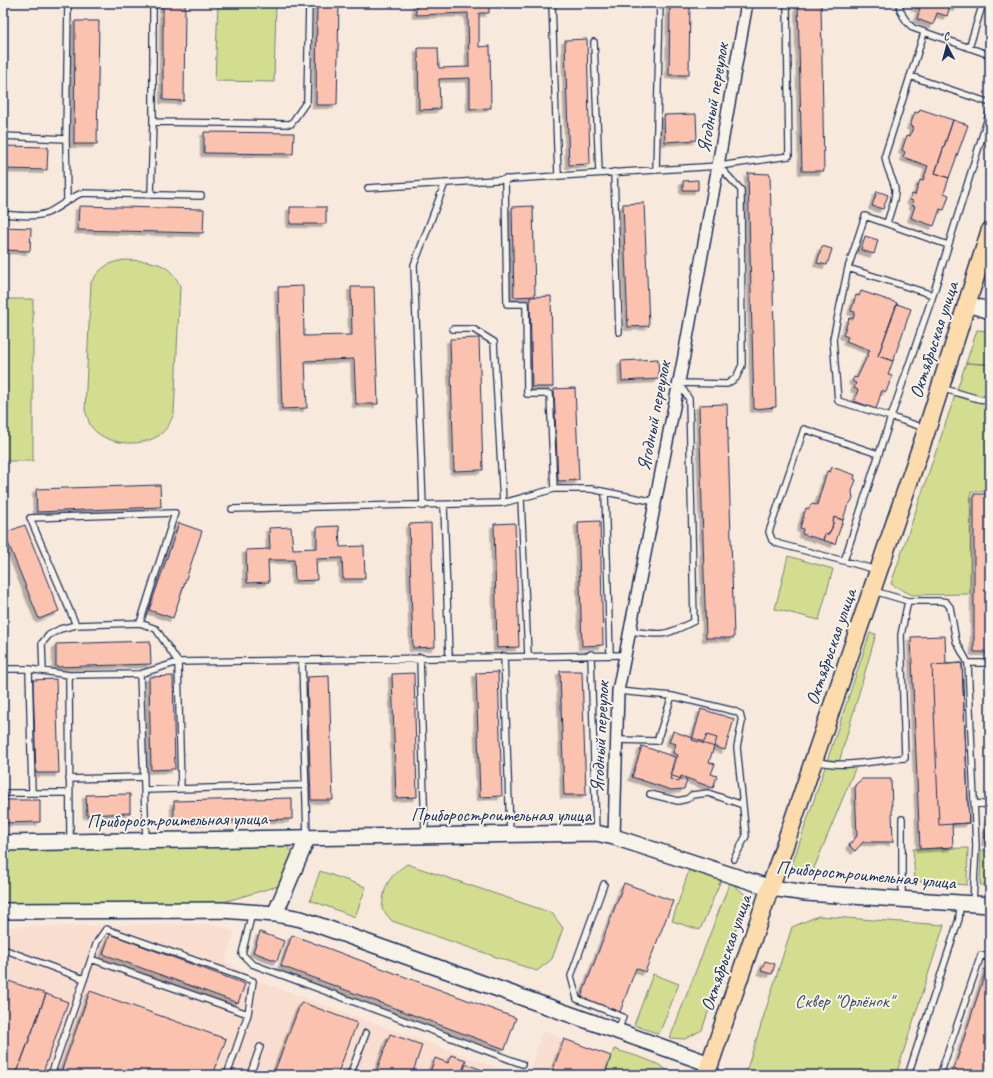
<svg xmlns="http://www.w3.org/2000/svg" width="993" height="1078" font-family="Caveat,sans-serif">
<defs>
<filter id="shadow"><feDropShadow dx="-3.5" dy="3.5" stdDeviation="0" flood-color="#0004"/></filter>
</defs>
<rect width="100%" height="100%" fill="#f8e9dd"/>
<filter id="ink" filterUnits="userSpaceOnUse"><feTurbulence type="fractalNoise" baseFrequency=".025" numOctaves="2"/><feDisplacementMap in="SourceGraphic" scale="8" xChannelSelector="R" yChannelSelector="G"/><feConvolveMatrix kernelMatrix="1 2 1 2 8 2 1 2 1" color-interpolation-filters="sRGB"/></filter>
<g filter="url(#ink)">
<path fill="#f9decf" d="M 210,924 L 235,931 L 225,961 L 256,980 L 518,1075 L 3,1075 L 3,927 Z
M 543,1031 L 611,1056 L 604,1075 L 528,1075 Z"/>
<path fill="#d2dd90" stroke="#768677" d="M 218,3 L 276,3 L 274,82 L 215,81 Z
M 124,260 C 149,261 169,260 180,286 L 174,414 C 170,423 166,431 158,436 C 139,448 103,445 90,425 C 88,420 87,415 85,410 L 91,282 C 101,268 106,263 124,260 Z
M 3,299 L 33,299 L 33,461 L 3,461 Z
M 977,330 L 990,331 L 990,364 L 966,363 Z
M 966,363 L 990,365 L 990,491 L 971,492 L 970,594 L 912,595 L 891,584 Z
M 788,556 L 833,569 L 819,620 L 775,609 Z
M 870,633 L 876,634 L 838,766 L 857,764 L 812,873 L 792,865 Z
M 286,845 L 293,853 L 278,886 L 220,903 L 3,904 L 3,850 Z
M 968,848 L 967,885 L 915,881 L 913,849 Z
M 981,850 L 990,851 L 990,885 L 980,885 Z
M 407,864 L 552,913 L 563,928 L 552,959 L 537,971 L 392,921 L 382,909 C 384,886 387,878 407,864 Z
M 689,870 L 721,880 L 700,930 L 672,921 Z
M 320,871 L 366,887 L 355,917 L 310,900 Z
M 730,882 L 747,896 L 702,1030 L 685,1039 L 670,1038 Z
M 818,916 L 944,925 L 896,1075 L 745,1075 L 792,927 Z
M 653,974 L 679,984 L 659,1034 L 634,1025 Z
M 614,1049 C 628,1054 664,1062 671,1075 L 605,1075 Z"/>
<path fill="#fbc3af" stroke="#1b2f5e" filter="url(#shadow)" d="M 163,3 L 185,3 L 184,101 L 163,100 Z
M 317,3 L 339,3 L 337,105 L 316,105 Z
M 416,3 L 489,3 L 489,13 L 479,13 L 479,47 L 490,46 L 491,108 L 470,109 L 470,78 L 439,79 L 440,109 L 419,110 L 418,48 L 438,48 L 439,68 L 469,67 L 468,13 L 416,15 Z
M 670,3 L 690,3 L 689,75 L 669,75 Z
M 798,3 L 821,3 L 824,171 L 802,171 Z
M 916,3 L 958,3 L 957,8 L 950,6 L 947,16 L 937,13 L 933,25 L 917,19 L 920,9 L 915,7 Z
M 75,21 L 99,21 L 97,144 L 74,144 Z
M 587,39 L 590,164 L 569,165 L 565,40 Z
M 920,109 L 953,120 L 935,173 L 949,178 L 944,193 L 949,195 L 944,210 L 940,209 L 934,226 L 911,218 L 915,206 L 912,205 L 913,201 L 910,200 L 912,194 L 915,195 L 920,180 L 923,181 L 928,166 L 903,157 L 905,152 L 902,150 L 907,135 L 910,136 L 913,127 L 910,126 L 915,112 L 918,113 Z
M 696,114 L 697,140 L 665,142 L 664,115 Z
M 953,120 L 968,125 L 949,178 L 935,173 Z
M 204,132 L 294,133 L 293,154 L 204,153 Z
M 3,146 L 48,147 L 47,170 L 3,169 Z
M 748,173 L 770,174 L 776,407 L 754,409 Z
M 698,180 L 698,190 L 683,190 L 683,181 Z
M 877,191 L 888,195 L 883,209 L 872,206 Z
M 644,203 L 649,326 L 628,327 L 623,204 Z
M 79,206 L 204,209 L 203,233 L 78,230 Z
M 533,206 L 535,296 L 514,297 L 512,207 Z
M 290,207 L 326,207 L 326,224 L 290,224 Z
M 3,227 L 31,228 L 30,251 L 3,250 Z
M 865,236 L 878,240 L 874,254 L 861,250 Z
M 822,246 L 832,249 L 827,265 L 817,263 Z
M 303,286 L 304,336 L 352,335 L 351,287 L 374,287 L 378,404 L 356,404 L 354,359 L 305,361 L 307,408 L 282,409 L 278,287 Z
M 861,291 L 897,303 L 878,356 L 893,361 L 888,375 L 892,376 L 886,392 L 882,390 L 876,409 L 854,401 L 858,390 L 854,388 L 856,383 L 852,381 L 854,377 L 857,378 L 870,350 L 846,341 L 848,337 L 843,335 L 849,318 L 853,319 L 855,312 L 851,311 L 856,295 L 859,296 Z
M 551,296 L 553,387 L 532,387 L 530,297 Z
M 897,304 L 911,309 L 893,361 L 878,356 Z
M 479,338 L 483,470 L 454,471 L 450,339 Z
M 658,359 L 659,379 L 622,381 L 621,361 Z
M 575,388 L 579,480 L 558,481 L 554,389 Z
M 727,404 L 734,638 L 706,638 L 699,405 Z
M 832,467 L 855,475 L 854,479 L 856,480 L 852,491 L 853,499 L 847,507 L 843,520 L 834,517 L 832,528 L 828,535 L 825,534 L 823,540 L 802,534 L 803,529 L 800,528 L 806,508 L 809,509 L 811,504 L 817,505 L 827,471 L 830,472 Z
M 160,485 L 161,507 L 37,512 L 36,489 Z
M 974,494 L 990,494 L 990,652 L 974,652 Z
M 834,517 L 843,520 L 835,544 L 823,540 L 825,534 L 828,535 L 832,528 Z
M 600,521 L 603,645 L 582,646 L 578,522 Z
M 179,523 L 202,531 L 173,618 L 149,610 Z
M 431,523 L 435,647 L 413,648 L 409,524 Z
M 515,523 L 519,647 L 497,648 L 494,524 Z
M 25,525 L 59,611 L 39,619 L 4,533 Z
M 339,526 L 340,547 L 364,546 L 365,579 L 343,579 L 342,558 L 316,559 L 317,580 L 295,581 L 294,560 L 268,560 L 269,582 L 247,583 L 246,550 L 270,549 L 269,528 L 291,527 L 293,549 L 317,548 L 317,527 Z
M 945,636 L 946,664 L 962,663 L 969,823 L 952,824 L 953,847 L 920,849 L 911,637 Z
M 150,641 L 151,664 L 56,667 L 56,644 Z
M 962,663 L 969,823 L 939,825 L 932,665 Z
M 560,671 L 582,671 L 586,795 L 564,795 Z
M 498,672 L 502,796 L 480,797 L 476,673 Z
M 414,673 L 417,797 L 396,798 L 392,674 Z
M 173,676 L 175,769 L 151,770 L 149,677 Z
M 329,676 L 333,800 L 311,800 L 307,677 Z
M 56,679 L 59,773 L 36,773 L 33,680 Z
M 701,709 L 734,719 L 725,750 L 692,740 Z
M 673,731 L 704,742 L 707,735 L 717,738 L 709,762 L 715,764 L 711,774 L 717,776 L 713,788 L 681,776 L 679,782 L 670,779 L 678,755 L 673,753 L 676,744 L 669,742 Z
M 642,746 L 675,757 L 670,775 L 687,781 L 684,789 L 671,790 L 632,777 Z
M 862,779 L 891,779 L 893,842 L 863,842 L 855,851 L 849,845 L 857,836 L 855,785 Z
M 130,794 L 130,813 L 87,815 L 86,795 Z
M 292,798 L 292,819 L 174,822 L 174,801 Z
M 3,800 L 40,800 L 40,822 L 3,823 Z
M 988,819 L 990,819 L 990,842 L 985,842 Z
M 624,883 L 673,901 L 645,972 L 636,968 L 620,1012 L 581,998 Z
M 260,932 L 284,941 L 277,961 L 253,952 Z
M 110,934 L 245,984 L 238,1003 L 103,954 Z
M 292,935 L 516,1018 L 505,1049 L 281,966 Z
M 765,961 L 775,964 L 772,974 L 761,971 Z
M 988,964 L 990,964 L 990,1075 L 952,1075 Z
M 3,979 L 46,994 L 16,1075 L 3,1075 Z
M 90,991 L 226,1039 L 213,1075 L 60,1075 Z
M 46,994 L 68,1002 L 42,1075 L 16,1075 Z
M 301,1002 L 357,1023 L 337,1075 L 273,1075 Z
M 390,1034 L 422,1045 L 412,1075 L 375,1075 Z
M 564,1039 L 611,1056 L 604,1075 L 551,1075 Z
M 451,1055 L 466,1060 L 461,1075 L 429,1075 L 435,1058 L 448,1063 Z
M 466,1064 L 496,1075 L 462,1075 Z"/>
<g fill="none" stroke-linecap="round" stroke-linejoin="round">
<defs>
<path id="lane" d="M 153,3 L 153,122 L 291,124 L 307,101 L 309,3
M 552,3 L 558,176
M 899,3 C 900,14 905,21 913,28 L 990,55
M 594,42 L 599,173
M 969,48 L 983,3
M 910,76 L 990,103
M 3,136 L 66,139 L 68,3
M 66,139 L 67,200
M 656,170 L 660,3
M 614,172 L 619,332
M 505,179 L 507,304 L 526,304 L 527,394 L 550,394 L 554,489
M 368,188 L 719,166 L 789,156 L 787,3
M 151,195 L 153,122
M 3,214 C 16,215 34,218 47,213 C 59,208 69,198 82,193 L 201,196
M 887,223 C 890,212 896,200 895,189 C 893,177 886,170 885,155 L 924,33
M 848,268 L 933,295
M 453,329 L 473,329 L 494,342 L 503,503
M 679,383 L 727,384 L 736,378 L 742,365 L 741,190 L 719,166
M 941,388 L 979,399 L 990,400
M 925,428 L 891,417 L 933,295 L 990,111
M 605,492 L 610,654
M 521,499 L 528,655
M 444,505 L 449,657
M 423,506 L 414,265 L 445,183
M 232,509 L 503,503 L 554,489 L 591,489 L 656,502
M 844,561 L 779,544 L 772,540 L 769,532 L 804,429 L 878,454
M 877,570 L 844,561 L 891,417 L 838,401 L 833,339 L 848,268 L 865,216 L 948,245
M 908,601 L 941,601 L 946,602 L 950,607 L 956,641 L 968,663 L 976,846 L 973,903
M 76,625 L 30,518 L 175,513 L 140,623
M 631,631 C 663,636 665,636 694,621 L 689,399 L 679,383
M 591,654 L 596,833
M 504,656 L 510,833
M 420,657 L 425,835
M 302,660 L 307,837
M 968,663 L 990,663
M 3,669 L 29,669
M 43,671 L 42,643 L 49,635 L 60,629 L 76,625 L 140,623 L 156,629 L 178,662 L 181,788
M 140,674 L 178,662 L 625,655
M 618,691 L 672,696
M 617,740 L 657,741 L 672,696 L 734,711 L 740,714 L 742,722 L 737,747 L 746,836 L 734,859
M 816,761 C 840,769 878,760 905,758 L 901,635 L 908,601 L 874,591
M 69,779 L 144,777
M 145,790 L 306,785
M 3,793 L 32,793 L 29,669 L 69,675
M 32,793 L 69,793
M 650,794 L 678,801 L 687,799 L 692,795 L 708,793 L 743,805
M 974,803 L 990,805
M 902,819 L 902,899
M 70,841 L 69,675 L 140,674 L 146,840
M 604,884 L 571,976 L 577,999 L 623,1017 L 618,1031
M 252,913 L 242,954 L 252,964 L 522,1064
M 3,949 L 84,979
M 91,959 L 248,1014
M 51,1075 L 97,942 L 106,929 L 253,981 L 248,1014 L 227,1075
M 250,1075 L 260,1047
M 350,1075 L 366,1033
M 908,1075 L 959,919 L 960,904
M 940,1075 L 981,955 L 990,958"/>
<path id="street" d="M 614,837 L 618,691 L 683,361 L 747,3"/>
<path id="secondary" d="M 968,304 L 990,311
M 3,843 L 596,833 L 614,837 L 771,888 L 806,893 L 990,905
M 3,911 L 222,910 L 275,914 L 301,919 L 710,1064
M 275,914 L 307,839"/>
<path id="primary" d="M 706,1075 L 927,429 L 990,231"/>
</defs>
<use href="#lane" stroke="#1b2f5e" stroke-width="8"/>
<use href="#street" stroke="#1b2f5e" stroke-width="14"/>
<use href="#secondary" stroke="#1b2f5e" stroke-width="18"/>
<use href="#primary" stroke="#1b2f5e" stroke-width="20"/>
<use href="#lane" stroke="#f7f3e8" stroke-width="5.5"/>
<use href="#street" stroke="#f7f3e8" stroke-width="11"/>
<use href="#secondary" stroke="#f7f3e8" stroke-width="15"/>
<use href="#primary" stroke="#fcdcac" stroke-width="17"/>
</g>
</g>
<g text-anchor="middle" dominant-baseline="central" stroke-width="4" stroke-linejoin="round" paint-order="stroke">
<g font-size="19" fill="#1b2f5e" stroke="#f7f3e8">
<text transform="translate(713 98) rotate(-80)">Ягодный переулок</text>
<text transform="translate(934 340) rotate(-72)">Октябрьская улица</text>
<text transform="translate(654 416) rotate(-79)">Ягодный переулок</text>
<text transform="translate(831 647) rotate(-71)">Октябрьская улица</text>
<text transform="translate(600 737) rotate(-87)">Ягодный переулок</text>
<text x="501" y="815">Приборостроительная улица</text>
<text transform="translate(177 820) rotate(-1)">Приборостроительная улица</text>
<text transform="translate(866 875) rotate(5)">Приборостроительная улица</text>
<text transform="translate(726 953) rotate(-71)">Октябрьская улица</text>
</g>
<g font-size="19" fill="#405268" stroke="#f7f3e8">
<text x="844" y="1001">Сквер "Орлёнок"</text>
</g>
</g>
<rect width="993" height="1078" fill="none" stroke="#f7f3e8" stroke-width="16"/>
<rect x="8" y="8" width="977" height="1062" fill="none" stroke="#1b2f5e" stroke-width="1.5" filter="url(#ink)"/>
<g transform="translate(947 46) rotate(354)" stroke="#f7f3e8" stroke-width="3" paint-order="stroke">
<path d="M0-3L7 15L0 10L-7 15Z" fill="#1b2f5e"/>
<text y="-6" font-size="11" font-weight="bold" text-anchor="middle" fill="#1b2f5e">С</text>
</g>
</svg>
